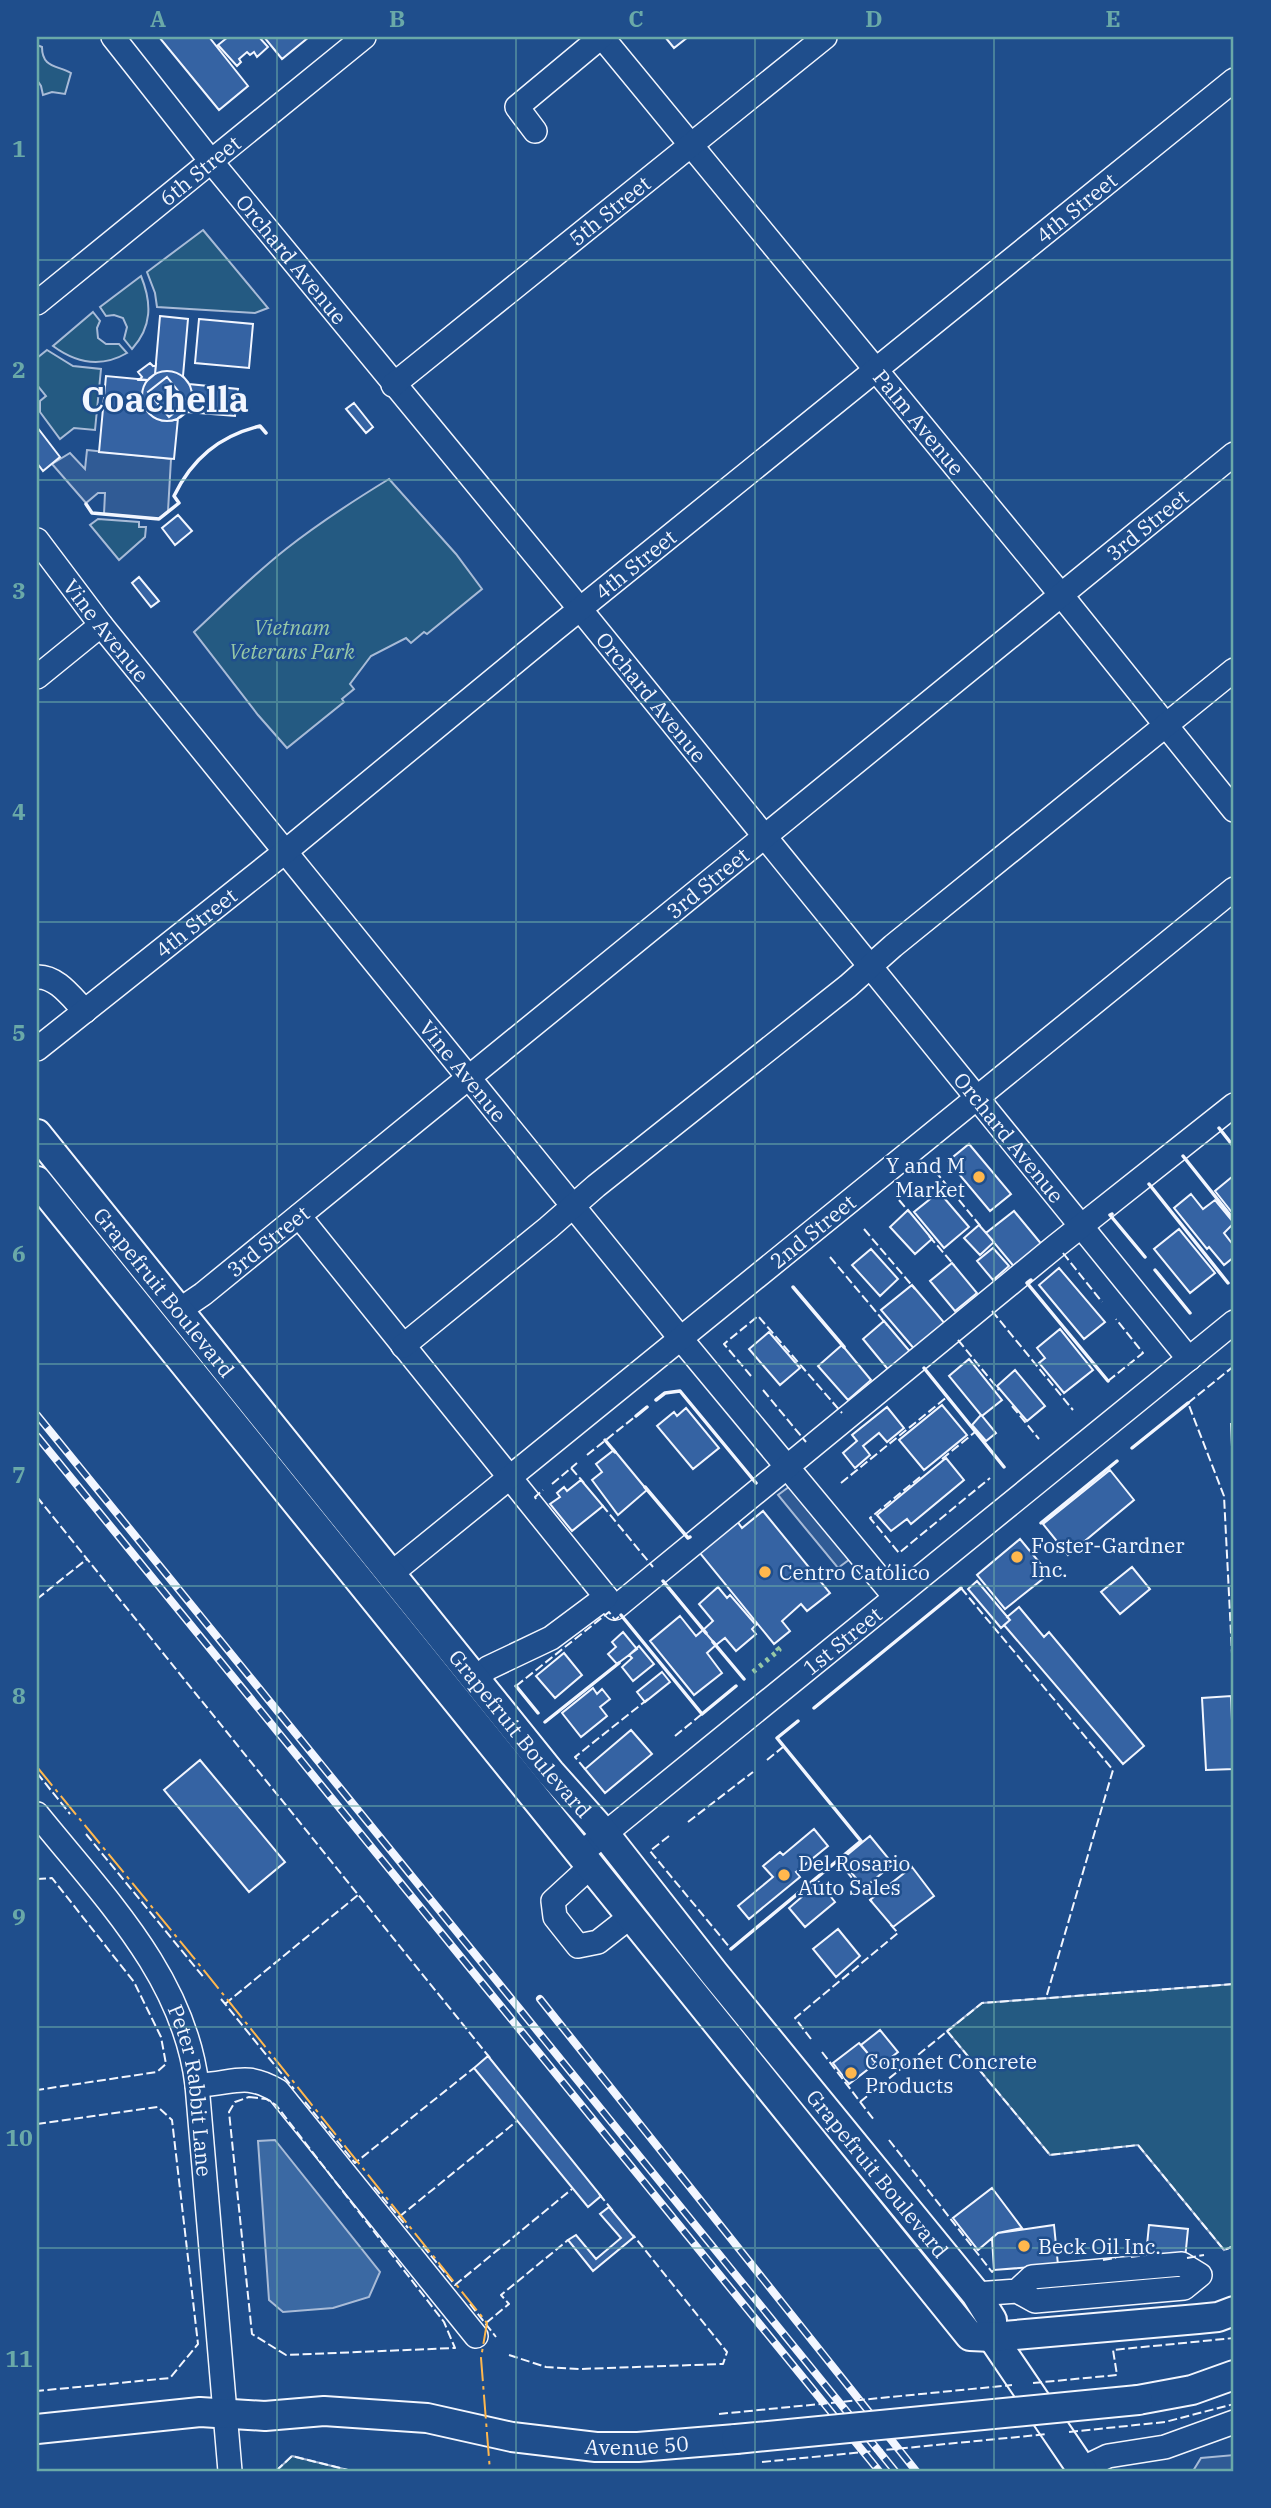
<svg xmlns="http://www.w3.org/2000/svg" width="1271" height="2508" font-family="'IBM Plex Serif',serif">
<rect width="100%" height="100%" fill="#1f4e8c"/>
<path fill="#245a82" stroke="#a8bbd7" stroke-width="2" d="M 37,45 L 42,47 C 42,68 57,65 71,73 L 65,94 L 52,92 L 43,95 L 41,86 L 37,80 Z
M 203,230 L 268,308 L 255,313 L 157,307 L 155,293 L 147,272 Z
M 141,276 C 152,303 152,327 132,349 L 124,339 L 127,327 L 123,318 L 114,315 L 106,316 L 100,307 Z
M 93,312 L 100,321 L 97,328 L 98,338 L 106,344 L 119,344 L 127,353 C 101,368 76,363 53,346 Z
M 47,350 L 73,366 L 101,369 L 95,430 L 74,428 L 60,439 L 40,412 L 40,401 L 46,396 L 37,385 L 37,358 Z
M 389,479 L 456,554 L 482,589 L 427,634 L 424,632 L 411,643 L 406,638 L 371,656 L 350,684 L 354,689 L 342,699 L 344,702 L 287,748 L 258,715 L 194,632 C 224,604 253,575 286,549 C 319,523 353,501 389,479 Z
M 98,519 L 139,522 L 139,527 L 146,527 L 145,537 L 119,560 L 90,525 Z
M 1234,1984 L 1234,2246 L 1224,2250 L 1138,2145 L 1050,2155 L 947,2031 L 982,2003 Z
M 292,2456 L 352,2471 L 276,2471 Z"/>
<path fill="#305b95" stroke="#a8bbd7" stroke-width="2" d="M 87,450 L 171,459 L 168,511 L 158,519 L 104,514 L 105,493 L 98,493 L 86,503 L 52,464 L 70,453 L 85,469 Z
M 790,1486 L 850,1559 L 838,1568 L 778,1495 Z
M 1234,2455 L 1234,2471 L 1193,2471 L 1201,2458 Z"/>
<path fill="#3b69a3" stroke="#a8bbd7" stroke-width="2" d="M 275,2140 L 380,2272 L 369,2297 L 333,2308 L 283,2312 L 269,2300 L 258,2141 Z"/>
<path fill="#3563a3" stroke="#f2f6ff" stroke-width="2" d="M 159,37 L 209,37 L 248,86 L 219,110 Z
M 228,37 L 259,37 L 268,47 L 257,57 L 254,52 L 250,55 L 247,52 L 239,59 L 241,62 L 237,66 L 218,45 Z
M 264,37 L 309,37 L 282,59 Z
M 665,37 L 688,37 L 674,48 Z
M 160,316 L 188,319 L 183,376 L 189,384 L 238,389 L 235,416 L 186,412 L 178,418 L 174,459 L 99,452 L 106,376 L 148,380 L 155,374 Z
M 199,319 L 253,324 L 249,368 L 195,363 Z
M 150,363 L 153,366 L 156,365 L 155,374 L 148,380 L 139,380 L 142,377 L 138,372 Z
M142 396a25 25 0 1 1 50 0a25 25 0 1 1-50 0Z
M 167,377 L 187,402 L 169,417 L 148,392 Z
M 354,403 L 373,427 L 366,433 L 346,409 Z
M 37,427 L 60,457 L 43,471 L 37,463 Z
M 178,515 L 192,531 L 175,545 L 162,528 Z
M 139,577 L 159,601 L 151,607 L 132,583 Z
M 969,1144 L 1011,1194 L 990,1211 L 948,1161 Z
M 1233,1176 L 1234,1178 L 1234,1215 L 1215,1191 Z
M 939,1192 L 969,1227 L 944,1248 L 914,1212 Z
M 1191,1194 L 1203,1209 L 1215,1200 L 1234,1223 L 1224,1233 L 1234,1246 L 1234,1257 L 1224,1265 L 1209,1247 L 1207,1249 L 1174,1208 Z
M 908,1210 L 932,1239 L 915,1254 L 890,1227 Z
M 1014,1211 L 1043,1246 L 1016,1269 L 986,1233 Z
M 979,1225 L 994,1242 L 980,1255 L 964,1238 Z
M 1179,1229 L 1215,1273 L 1190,1293 L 1154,1249 Z
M 993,1248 L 1009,1266 L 993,1280 L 977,1261 Z
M 871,1249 L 898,1279 L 880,1296 L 852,1265 Z
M 952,1263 L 977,1293 L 955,1311 L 930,1281 Z
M 1059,1268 L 1105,1322 L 1084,1339 L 1039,1285 Z
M 912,1285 L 947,1326 L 916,1351 L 881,1310 Z
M 884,1321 L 912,1354 L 891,1373 L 863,1339 Z
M 1060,1329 L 1093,1370 L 1064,1393 L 1039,1363 L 1045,1358 L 1037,1348 Z
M 769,1332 L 800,1368 L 780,1385 L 749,1349 Z
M 842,1345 L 871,1380 L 848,1400 L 818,1366 Z
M 969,1359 L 1002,1400 L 982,1416 L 996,1433 L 986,1441 L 972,1425 L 981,1415 L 949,1376 Z
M 1015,1370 L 1045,1406 L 1027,1421 L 997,1386 Z
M 942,1405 L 967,1435 L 924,1470 L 899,1440 Z
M 887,1407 L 904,1428 L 887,1442 L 879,1433 L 863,1446 L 870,1455 L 855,1468 L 843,1453 L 857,1441 L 852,1435 Z
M 686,1408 L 719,1448 L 693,1469 L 657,1426 L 674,1412 L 677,1416 Z
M 1231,1424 L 1234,1424 L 1234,1493 Z
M 614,1450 L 647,1490 L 618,1515 L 592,1480 L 602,1472 L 596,1464 Z
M 946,1458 L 964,1480 L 911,1524 L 907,1519 L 891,1531 L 877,1515 Z
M 1110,1470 L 1134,1500 L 1068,1555 L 1043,1524 Z
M 581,1480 L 603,1506 L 572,1531 L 550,1504 L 560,1497 L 557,1493 L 564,1487 L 567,1491 Z
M 763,1511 L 830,1593 L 807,1611 L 801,1604 L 782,1621 L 790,1631 L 774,1644 L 699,1552 L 737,1521 L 742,1528 Z
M 1020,1539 L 1049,1574 L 1005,1609 L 977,1575 Z
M 1132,1567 L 1150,1589 L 1120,1614 L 1101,1592 Z
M 977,1581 L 1010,1620 L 1001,1628 L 968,1589 Z
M 718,1587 L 727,1598 L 730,1595 L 756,1625 L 752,1629 L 756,1634 L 736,1651 L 725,1638 L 716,1645 L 703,1630 L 713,1621 L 699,1604 Z
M 1019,1607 L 1044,1637 L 1049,1632 L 1144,1746 L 1123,1764 L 1004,1625 L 1010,1620 L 1007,1617 Z
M 680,1616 L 696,1636 L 703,1630 L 716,1645 L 707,1653 L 722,1673 L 694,1695 L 650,1641 Z
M 623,1632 L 637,1649 L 617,1664 L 608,1654 L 616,1647 L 612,1642 Z
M 639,1646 L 654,1664 L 633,1681 L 622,1667 L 632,1658 L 629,1655 Z
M 564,1653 L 582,1675 L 555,1698 L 536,1676 Z
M 662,1672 L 670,1682 L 645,1702 L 637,1692 Z
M 593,1688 L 597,1694 L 602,1689 L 610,1699 L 600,1707 L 607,1716 L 581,1737 L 562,1713 Z
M 1231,1696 L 1234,1769 L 1206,1770 L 1202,1698 Z
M 631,1730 L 652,1754 L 605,1793 L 585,1769 Z
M 200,1760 L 285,1862 L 249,1892 L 164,1790 Z
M 814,1829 L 828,1846 L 796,1872 L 800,1877 L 749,1919 L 738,1906 L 773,1877 L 763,1866 L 780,1852 L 783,1855 Z
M 870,1836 L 893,1864 L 864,1888 L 841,1860 Z
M 912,1867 L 934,1896 L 893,1927 L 870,1900 Z
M 819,1882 L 835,1902 L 805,1927 L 789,1908 Z
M 838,1929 L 860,1956 L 836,1977 L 813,1949 Z
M 880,2030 L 898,2052 L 879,2067 L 861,2045 Z
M 859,2043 L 876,2063 L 849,2084 L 833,2063 Z
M 488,2056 L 601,2196 L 588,2207 L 474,2068 Z
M 992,2188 L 1022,2228 L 998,2233 L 978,2250 L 953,2218 Z
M 609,2207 L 634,2237 L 593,2271 L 568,2240 L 576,2235 L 596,2259 L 621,2238 L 600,2214 Z
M 1054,2225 L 1058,2265 L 994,2270 L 992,2238 L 998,2233 Z
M 1149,2225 L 1188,2229 L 1185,2259 L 1146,2255 Z"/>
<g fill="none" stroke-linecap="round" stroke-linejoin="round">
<defs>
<g id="minor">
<path id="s1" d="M 113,37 L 210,160 L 580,609 L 1189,1359"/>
<path id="s2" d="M 602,37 L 1062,596 L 1234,810"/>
<path d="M 535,131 L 517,107 L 601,37"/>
<path id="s3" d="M 37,303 L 364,37"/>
<path id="s4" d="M 393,385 L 825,37"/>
<path id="s5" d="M 37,540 L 101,625 L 681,1339 L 895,1597"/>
<path d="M 37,677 L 101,625"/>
<path d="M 37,977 C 57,976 72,998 85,1011"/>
<path id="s6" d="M 37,1049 L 286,851 L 554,630 L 1234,80"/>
<path d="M 299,1216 L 615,1608 L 1056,1246 L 1234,1105"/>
<path id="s7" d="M 178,1311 L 203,1294 L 1234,454"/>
<path d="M 403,1346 L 548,1228 L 596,1186 L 848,986 L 893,946 L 1234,670"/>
<path id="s8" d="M 392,1573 L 1234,889"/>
<path d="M 476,1679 L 488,1668 L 551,1638 L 606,1597"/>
<path id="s9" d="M 37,1814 C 103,1896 184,1976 197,2085 L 230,2471"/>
<path id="s10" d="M 580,1854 L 1234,1322"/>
<path d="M 590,1867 L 553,1901 L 555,1917 L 578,1946 L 598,1942 L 630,1917"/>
<path d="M 197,2085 C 234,2084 244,2071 278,2091 L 476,2336"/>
<path d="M 976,2294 L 1017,2291 L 1035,2301 L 1184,2288 L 1200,2275 L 1182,2264 L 1032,2277 L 1017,2291"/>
<path d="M 1081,2469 L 1108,2456 L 1165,2447 L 1234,2422"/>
</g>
<g id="major">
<path id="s11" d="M 37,1134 L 550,1772 L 605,1834 L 714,1973 L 976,2294 L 992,2320 L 992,2337 L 1083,2471"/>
<path d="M 37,1181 L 970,2336 L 992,2337 L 1198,2319 L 1218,2317 L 1234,2311"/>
<path d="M 1138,2400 L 1192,2390 L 1234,2375"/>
<path id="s12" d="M 37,2429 L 200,2412 L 265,2416 L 324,2411 L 427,2418 L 512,2437 L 596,2447 L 638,2447 L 736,2439"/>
</g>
</defs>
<use href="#minor" stroke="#f2f6ff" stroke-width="26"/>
<use href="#major" stroke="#f2f6ff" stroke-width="32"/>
<use href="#minor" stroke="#1f4e8c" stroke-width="23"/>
<use href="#major" stroke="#1f4e8c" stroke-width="28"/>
<defs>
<path id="rail" d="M 37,1415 L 895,2471
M 37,1436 L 879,2471
M 540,1999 L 916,2471"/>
</defs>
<use href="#rail" stroke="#f2f6ff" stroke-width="8"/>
<use href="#rail" stroke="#1f4e8c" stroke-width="5" stroke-dasharray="16" stroke-linecap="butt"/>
<defs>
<path id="major-bridge" d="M 736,2439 L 1138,2400"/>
</defs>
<use href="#major-bridge" stroke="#f2f6ff" stroke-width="32" stroke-linecap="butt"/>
<use href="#major-bridge" stroke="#1f4e8c" stroke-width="28"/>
<path stroke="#97c8a6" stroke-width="5" stroke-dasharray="3.5 5" stroke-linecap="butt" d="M 753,1672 L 779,1650 L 774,1644"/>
<path stroke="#f2f6ff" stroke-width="2" stroke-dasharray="9 3.5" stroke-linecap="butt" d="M 935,1171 L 982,1228
M 899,1200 L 909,1212
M 864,1229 L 915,1289
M 929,1236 L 954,1265
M 1063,1253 L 1102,1302
M 830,1257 L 887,1325
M 992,1311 L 1073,1410
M 958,1340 L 999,1390
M 1234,1366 L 1188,1403 L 1224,1496 L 1234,1693
M 751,1376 L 724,1344 L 758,1316 L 842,1413
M 1108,1381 L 1143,1353 L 1116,1319
M 763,1390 L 806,1442
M 1012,1406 L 1039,1439
M 587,1455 L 636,1416
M 942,1459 L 975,1432
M 571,1468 L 584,1483
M 920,1477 L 870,1518 L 899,1553 L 990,1478
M 841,1483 L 947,1397
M 552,1484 L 577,1463
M 37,1497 L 490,2058
M 536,1499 L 535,1497 L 543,1490
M 602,1505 L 653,1567
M 961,1588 L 1113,1770 L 1046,1998
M 37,1599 L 87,1559
M 516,1686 L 609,1612 L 615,1620 L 621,1615
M 675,1736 L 702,1714
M 767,1760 L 783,1747
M 585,1769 L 575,1757 L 648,1699
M 37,1773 L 70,1814
M 688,1822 L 753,1772
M 86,1834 L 205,1979
M 669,1836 L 650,1851 L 731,1949
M 838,1861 L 872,1902
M 37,1879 L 52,1878 L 134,1982 L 161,2037 L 166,2064 L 157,2072 L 37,2090
M 221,1999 L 294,2089
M 225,2004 L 358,1895
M 947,2031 L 1050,2155 L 1138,2145 L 1224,2250 L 1234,2246
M 811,2039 L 795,2018 L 898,1933 L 890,1924
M 822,2052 L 874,2120
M 249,2097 L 266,2099 L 276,2105 L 444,2322 L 455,2348 L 286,2355 L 252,2334 L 229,2112 L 235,2102 Z
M 305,2102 L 355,2163 L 474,2068
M 860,2102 L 982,2003 L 1234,1984
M 37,2124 L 158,2107 L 172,2120 L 198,2344 L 170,2378 L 37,2391
M 889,2140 L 992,2272 L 994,2270
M 374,2187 L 408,2228
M 599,2194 L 613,2211
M 399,2217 L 517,2121
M 423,2246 L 455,2285 L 572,2189
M 1131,2257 L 1146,2255
M 1187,2258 L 1204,2255
M 1103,2260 L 1116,2258
M 470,2304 L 496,2337
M 486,2323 L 509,2304 L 501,2295 L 568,2240
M 509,2355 L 546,2367 L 579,2369 L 723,2364 L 727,2352 L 633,2235
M 1033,2383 L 1117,2375 L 1113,2350 L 1234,2338
M 719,2414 L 1012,2385
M 1069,2432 L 1165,2422 L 1234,2404
M 762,2462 L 1048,2434
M 276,2471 L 292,2456 L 352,2471"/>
<path stroke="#f2f6ff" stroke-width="3.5" d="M 86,504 L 92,513 L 159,519 L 179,503 L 174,496 C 192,459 219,436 260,426 L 266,433
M 1219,1128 L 1234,1147
M 1183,1156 L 1234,1220
M 1149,1184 L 1228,1283
M 1112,1214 L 1110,1215 L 1145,1257
M 1155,1270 L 1190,1313
M 1031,1280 L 1027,1283 L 1108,1381
M 793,1287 L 844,1347
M 924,1368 L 1004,1467
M 656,1400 L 665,1393 L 680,1391 L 756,1483
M 636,1416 L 647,1407
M 605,1440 L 615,1452
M 1132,1448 L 1188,1403
M 645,1487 L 688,1538 L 690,1537
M 1041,1523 L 1117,1461
M 663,1581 L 706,1633
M 621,1615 L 702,1714 L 736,1686
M 713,1642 L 744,1679
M 516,1686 L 538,1713
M 814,1708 L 961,1588
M 545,1722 L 619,1663
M 731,1949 L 861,1841 L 777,1738 L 798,1721"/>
<path stroke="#ffb74d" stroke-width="2" stroke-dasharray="24 5 3.5 5" stroke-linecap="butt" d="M 37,1767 L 198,1963 L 487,2323 L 481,2358 L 490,2471"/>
</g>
<path fill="none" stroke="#6aa9a8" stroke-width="2" stroke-opacity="0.55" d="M 277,37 L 277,2471M 516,37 L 516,2471M 755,37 L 755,2471M 994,37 L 994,2471M 37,260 L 1234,260M 37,480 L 1234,480M 37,702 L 1234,702M 37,922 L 1234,922M 37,1144 L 1234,1144M 37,1364 L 1234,1364M 37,1586 L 1234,1586M 37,1806 L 1234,1806M 37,2027 L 1234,2027M 37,2248 L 1234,2248"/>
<g fill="#ffb74d" stroke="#1f4e8c" stroke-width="2.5">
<circle cx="979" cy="1177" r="7"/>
<circle cx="1017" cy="1557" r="7"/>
<circle cx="765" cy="1572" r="7"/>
<circle cx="784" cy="1875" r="7"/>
<circle cx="851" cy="2073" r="7"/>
<circle cx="1024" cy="2246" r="7"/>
</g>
<g text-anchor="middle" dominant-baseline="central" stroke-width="5" stroke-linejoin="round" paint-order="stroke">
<g font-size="21" fill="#f2f6ff" stroke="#1f4e8c">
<text stroke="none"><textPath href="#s3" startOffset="210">6th Street</textPath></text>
<text stroke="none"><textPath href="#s6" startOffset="1337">4th Street</textPath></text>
<text stroke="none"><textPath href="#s4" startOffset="278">5th Street</textPath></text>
<text stroke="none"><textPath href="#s1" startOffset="285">Orchard Avenue</textPath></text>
<text stroke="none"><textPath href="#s2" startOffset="499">Palm Avenue</textPath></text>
<text stroke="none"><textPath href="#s7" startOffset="1248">3rd Street</textPath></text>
<text stroke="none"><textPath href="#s6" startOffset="770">4th Street</textPath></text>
<text stroke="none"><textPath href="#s5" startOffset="114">Vine Avenue</textPath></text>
<text stroke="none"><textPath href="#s1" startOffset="852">Orchard Avenue</textPath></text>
<text stroke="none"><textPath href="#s7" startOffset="681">3rd Street</textPath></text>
<text stroke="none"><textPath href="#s6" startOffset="203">4th Street</textPath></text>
<text stroke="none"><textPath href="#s5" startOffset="681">Vine Avenue</textPath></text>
<text stroke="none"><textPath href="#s1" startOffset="1419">Orchard Avenue</textPath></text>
<text stroke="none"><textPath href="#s8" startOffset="542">2nd Street</textPath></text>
<text stroke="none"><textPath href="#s7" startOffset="114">3rd Street</textPath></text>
<text stroke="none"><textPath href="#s11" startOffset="203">Grapefruit Boulevard</textPath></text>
<text stroke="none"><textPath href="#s10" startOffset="338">1st Street</textPath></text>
<text stroke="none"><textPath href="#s11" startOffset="770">Grapefruit Boulevard</textPath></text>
<text stroke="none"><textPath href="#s9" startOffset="324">Peter Rabbit Lane</textPath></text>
<text stroke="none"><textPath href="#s11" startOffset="1337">Grapefruit Boulevard</textPath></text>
<text stroke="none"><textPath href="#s12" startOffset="604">Avenue 50</textPath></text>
</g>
<g font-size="21" font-style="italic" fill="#97c8a6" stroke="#1f4e8c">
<text x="292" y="627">Vietnam<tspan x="292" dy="24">Veterans Park</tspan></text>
</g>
<g font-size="21" fill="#f2f6ff" stroke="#1f4e8c" text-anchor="start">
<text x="965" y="1165" text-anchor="end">Y and M<tspan x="965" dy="24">Market</tspan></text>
<text x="1031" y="1545">Foster-Gardner<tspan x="1031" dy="24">Inc.</tspan></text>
<text x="779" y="1572">Centro Católico</text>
<text x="798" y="1863">Del Rosario<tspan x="798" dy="24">Auto Sales</tspan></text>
<text x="865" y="2061">Coronet Concrete<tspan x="865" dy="24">Products</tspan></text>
<text x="1038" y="2246">Beck Oil Inc.</text>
</g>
<g font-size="35" font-weight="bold" fill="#f2f6ff" stroke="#1f4e8c">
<text x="165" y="399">Coachella</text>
</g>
</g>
<rect width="1271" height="2508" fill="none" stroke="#1f4e8c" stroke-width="77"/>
<rect x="38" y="38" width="1194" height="2432" fill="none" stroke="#6aa9a8" stroke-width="2.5"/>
<g font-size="23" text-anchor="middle" font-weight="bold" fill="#6aa9a8">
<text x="158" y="27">A</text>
<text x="397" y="27">B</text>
<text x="636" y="27">C</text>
<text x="874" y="27">D</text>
<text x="1113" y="27">E</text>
<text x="19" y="157">1</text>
<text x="19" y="378">2</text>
<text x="19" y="599">3</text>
<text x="19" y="820">4</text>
<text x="19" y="1041">5</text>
<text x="19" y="1262">6</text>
<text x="19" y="1483">7</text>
<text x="19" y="1704">8</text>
<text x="19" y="1925">9</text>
<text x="19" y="2146">10</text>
<text x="19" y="2367">11</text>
</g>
</svg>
